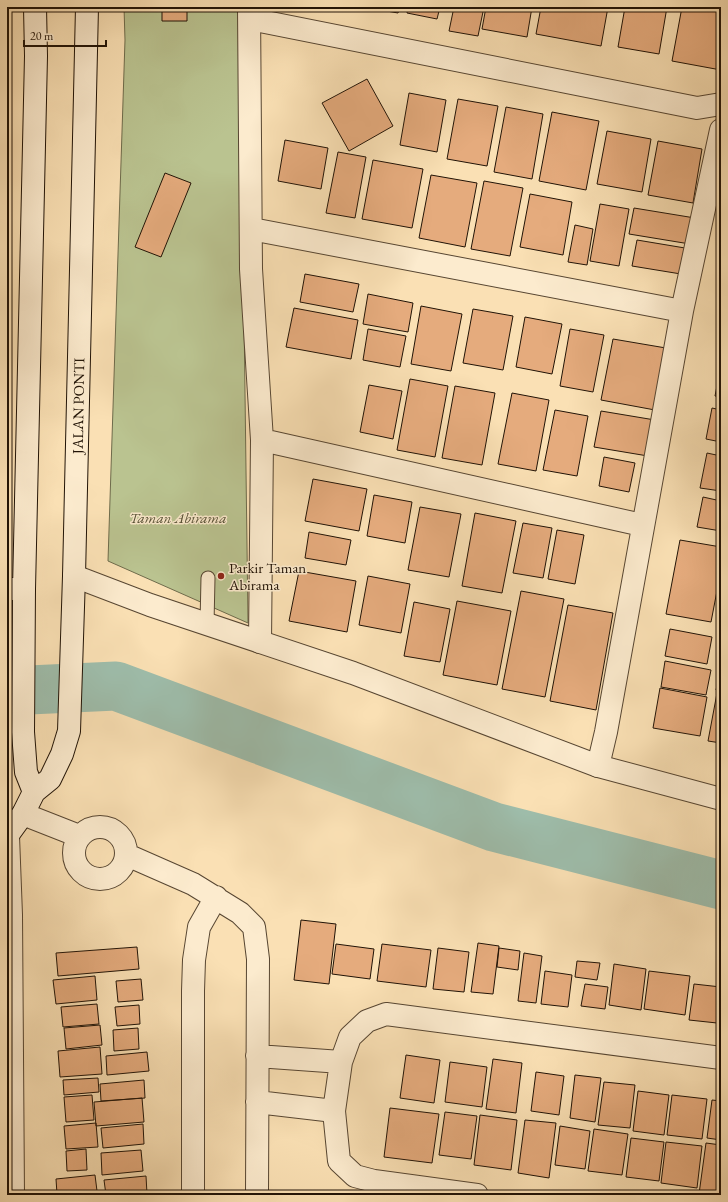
<svg xmlns="http://www.w3.org/2000/svg" width="728" height="1202" font-family="'EB Garamond',serif">
<rect width="100%" height="100%" fill="#fae0b4"/>
<filter id="stains"><feTurbulence type="fractalNoise" baseFrequency=".005" numOctaves="4"/><feColorMatrix values="0 0 0 0 .2 0 0 0 0 .09 0 0 0 0 .02 0 0 0 .5 -.17"/></filter>
<radialGradient id="worn" r=".72"><stop offset=".6" stop-color="#630" stop-opacity="0"/><stop offset="1" stop-color="#630" stop-opacity=".3"/></radialGradient>
<path fill="#bac390" stroke="#6e6b4b" d="M 124,7 L 240,7 L 248,623 L 108,561 L 125,40 Z"/>
<g fill="none" stroke-linecap="round" stroke-linejoin="round">
<path stroke="#9ebdab" stroke-width="49" d="M 7,691 L 116,686 L 494,827 L 721,885"/>
</g>
<path fill="#e5ab7d" stroke="#211306" d="M 162,7 L 187,7 L 187,21 L 162,21 Z
M 364,7 L 400,7 L 398,13 Z
M 408,7 L 440,7 L 437,19 L 407,13 Z
M 454,7 L 484,7 L 478,36 L 449,31 Z
M 486,7 L 532,7 L 527,37 L 482,29 Z
M 541,7 L 608,7 L 601,46 L 536,34 Z
M 625,7 L 667,7 L 659,54 L 618,47 Z
M 682,7 L 694,7 L 721,12 L 721,70 L 672,61 Z
M 367,79 L 393,126 L 349,151 L 322,103 Z
M 409,93 L 446,100 L 437,152 L 400,145 Z
M 458,99 L 498,106 L 487,166 L 447,159 Z
M 506,107 L 543,114 L 532,179 L 494,172 Z
M 552,112 L 599,121 L 586,190 L 539,181 Z
M 607,131 L 651,139 L 642,192 L 597,184 Z
M 285,140 L 328,148 L 321,189 L 278,181 Z
M 658,141 L 702,149 L 693,203 L 648,195 Z
M 338,152 L 366,157 L 355,218 L 326,213 Z
M 373,160 L 423,169 L 412,228 L 362,219 Z
M 165,173 L 191,183 L 161,257 L 135,247 Z
M 431,175 L 477,183 L 465,247 L 419,238 Z
M 484,181 L 523,188 L 510,256 L 471,249 Z
M 530,194 L 572,202 L 563,255 L 520,247 Z
M 600,204 L 629,209 L 619,266 L 590,261 Z
M 634,208 L 695,218 L 690,244 L 629,234 Z
M 575,225 L 593,229 L 587,265 L 568,262 Z
M 637,240 L 685,248 L 681,274 L 632,266 Z
M 305,274 L 359,284 L 353,312 L 300,302 Z
M 368,294 L 413,303 L 408,332 L 363,324 Z
M 421,306 L 462,314 L 451,371 L 411,364 Z
M 294,308 L 358,320 L 351,359 L 286,347 Z
M 473,309 L 513,316 L 503,370 L 463,363 Z
M 525,317 L 562,324 L 552,374 L 516,367 Z
M 368,329 L 406,336 L 400,367 L 363,360 Z
M 570,329 L 604,335 L 593,392 L 560,386 Z
M 613,339 L 666,348 L 655,410 L 601,400 Z
M 721,365 L 721,397 L 715,396 Z
M 410,379 L 448,386 L 435,457 L 397,450 Z
M 369,385 L 402,391 L 393,439 L 360,432 Z
M 455,386 L 495,393 L 482,465 L 442,458 Z
M 512,393 L 549,400 L 536,471 L 498,464 Z
M 712,408 L 721,410 L 721,442 L 706,439 Z
M 555,410 L 588,416 L 577,476 L 543,470 Z
M 601,411 L 661,421 L 654,457 L 594,447 Z
M 707,453 L 721,456 L 721,491 L 700,488 Z
M 604,457 L 635,463 L 629,492 L 599,486 Z
M 313,479 L 367,489 L 359,531 L 305,521 Z
M 374,495 L 412,502 L 405,543 L 367,536 Z
M 703,497 L 721,501 L 721,531 L 697,527 Z
M 420,507 L 461,514 L 449,577 L 408,570 Z
M 475,513 L 516,521 L 502,593 L 462,586 Z
M 523,523 L 552,528 L 543,578 L 513,573 Z
M 557,530 L 584,535 L 575,584 L 548,579 Z
M 309,532 L 351,540 L 346,565 L 305,558 Z
M 680,540 L 721,547 L 721,570 L 711,622 L 666,614 Z
M 299,571 L 356,581 L 347,632 L 289,621 Z
M 368,576 L 410,584 L 401,633 L 359,625 Z
M 521,591 L 564,599 L 545,697 L 502,689 Z
M 457,601 L 511,611 L 497,685 L 443,675 Z
M 414,602 L 450,609 L 440,662 L 404,656 Z
M 568,605 L 613,613 L 596,710 L 550,701 Z
M 670,629 L 712,637 L 707,664 L 665,656 Z
M 665,661 L 711,670 L 706,695 L 661,687 Z
M 720,671 L 721,671 L 721,691 L 716,690 Z
M 660,688 L 707,697 L 700,736 L 653,728 Z
M 717,693 L 721,694 L 721,743 L 708,741 Z
M 301,920 L 336,924 L 329,984 L 294,980 Z
M 478,943 L 499,946 L 493,994 L 471,992 Z
M 336,944 L 374,949 L 370,979 L 332,974 Z
M 382,944 L 431,950 L 426,987 L 377,981 Z
M 137,947 L 139,969 L 58,976 L 56,953 Z
M 438,948 L 469,952 L 464,992 L 433,989 Z
M 499,948 L 520,951 L 518,970 L 497,967 Z
M 524,953 L 542,956 L 536,1003 L 518,1001 Z
M 577,961 L 600,963 L 597,980 L 575,977 Z
M 614,964 L 646,969 L 641,1010 L 609,1005 Z
M 545,971 L 572,975 L 568,1007 L 541,1004 Z
M 649,971 L 690,976 L 685,1015 L 644,1009 Z
M 95,976 L 97,1000 L 56,1004 L 53,980 Z
M 141,979 L 143,1000 L 118,1002 L 116,981 Z
M 585,984 L 608,987 L 605,1009 L 581,1006 Z
M 694,984 L 721,987 L 717,1023 L 689,1020 Z
M 97,1004 L 99,1024 L 63,1027 L 61,1007 Z
M 139,1005 L 140,1024 L 117,1026 L 115,1007 Z
M 100,1025 L 102,1045 L 66,1049 L 64,1028 Z
M 138,1028 L 139,1049 L 114,1051 L 113,1030 Z
M 100,1047 L 102,1074 L 60,1077 L 58,1051 Z
M 147,1052 L 149,1071 L 107,1075 L 106,1056 Z
M 406,1055 L 440,1060 L 434,1103 L 400,1098 Z
M 493,1059 L 522,1063 L 516,1113 L 486,1109 Z
M 450,1062 L 487,1067 L 482,1107 L 445,1102 Z
M 536,1072 L 564,1076 L 559,1115 L 531,1111 Z
M 575,1075 L 601,1078 L 595,1122 L 570,1118 Z
M 98,1078 L 99,1092 L 64,1095 L 63,1080 Z
M 144,1080 L 145,1098 L 101,1101 L 100,1084 Z
M 604,1082 L 635,1085 L 630,1128 L 598,1125 Z
M 638,1091 L 669,1095 L 664,1135 L 633,1131 Z
M 92,1095 L 94,1120 L 66,1122 L 64,1097 Z
M 672,1095 L 707,1099 L 702,1139 L 667,1135 Z
M 142,1098 L 144,1122 L 96,1126 L 94,1102 Z
M 712,1100 L 721,1101 L 721,1140 L 707,1138 Z
M 390,1108 L 439,1114 L 432,1163 L 384,1157 Z
M 445,1112 L 477,1116 L 471,1159 L 439,1155 Z
M 480,1115 L 517,1120 L 511,1170 L 474,1165 Z
M 525,1120 L 556,1123 L 549,1178 L 518,1173 Z
M 96,1123 L 98,1147 L 66,1149 L 64,1126 Z
M 143,1124 L 144,1144 L 103,1148 L 101,1128 Z
M 560,1126 L 590,1131 L 585,1169 L 555,1165 Z
M 594,1129 L 628,1134 L 622,1175 L 588,1171 Z
M 631,1138 L 664,1142 L 659,1181 L 626,1177 Z
M 666,1142 L 702,1146 L 697,1188 L 661,1183 Z
M 706,1143 L 721,1145 L 721,1195 L 699,1194 Z
M 86,1149 L 87,1170 L 67,1171 L 66,1151 Z
M 141,1150 L 143,1171 L 102,1175 L 101,1153 Z
M 95,1175 L 97,1191 L 57,1194 L 56,1179 Z
M 146,1176 L 147,1194 L 106,1195 L 104,1180 Z"/>
<g fill="none" stroke-linecap="round" stroke-linejoin="round">
<defs>
<path id="service" d="M 207,624 L 208,578"/>
<path id="minor" d="M 249,7 L 251,269 L 262,440 L 260,642
M 250,19 L 697,108 L 721,104
M 251,229 L 682,311
M 262,440 L 642,525
M 7,589 L 24,589
M 598,766 L 606,732 L 682,311 L 721,130
M 23,814 L 79,836
M74 853a26 26 0 1 1 52 0a26 26 0 1 1-52 0Z
M 8,836 L 11,915 L 13,1195
M 127,855 L 193,884 L 240,913 L 254,927 L 258,959 L 257,1195
M 257,1056 L 341,1062
M 257,1102 L 334,1111
M 193,1195 L 193,991 L 194,960 L 199,927 L 216,897
M 477,1195 L 374,1181 L 355,1176 L 339,1161 L 334,1111 L 341,1062 L 350,1037 L 367,1021 L 386,1014 L 721,1058"/>
<path id="tertiary" d="M 74,576 L 150,605 L 353,673 L 598,766 L 721,799"/>
<path id="secondary" d="M 34,792 L 26,772 L 23,732 L 24,589 L 36,56 L 35,7
M 7,836 L 23,814 L 34,792 L 50,779 L 62,754 L 69,731 L 74,576 L 87,7"/>
</defs>
<use href="#service" stroke="#574632" stroke-width="15"/>
<use href="#minor" stroke="#574632" stroke-width="24"/>
<use href="#tertiary" stroke="#574632" stroke-width="24"/>
<use href="#secondary" stroke="#211306" stroke-width="24"/>
<use href="#service" stroke="#fcebce" stroke-width="13"/>
<use href="#minor" stroke="#fcebce" stroke-width="22"/>
<use href="#tertiary" stroke="#fcebce" stroke-width="22"/>
<use href="#secondary" stroke="#fcebce" stroke-width="22"/>
</g>
<circle fill="#8f2418" stroke="#fcebce" stroke-width="1.5" cx="221" cy="576" r="4"/>
<g text-anchor="middle" dominant-baseline="central" stroke-width="3" stroke-linejoin="round" paint-order="stroke">
<g font-size="15" fill="#211306" stroke="#fcebce">
<text transform="translate(78 406) rotate(-89)">JALAN PONTI</text>
</g>
<g font-size="15" font-style="italic" fill="#575136" stroke="#fcebce">
<text x="178" y="517">Taman Abirama</text>
</g>
<g font-size="15" fill="#211306" stroke="#fcebce" text-anchor="start">
<text x="229" y="567">Parkir Taman<tspan x="229" dy="17">Abirama</tspan></text>
</g>
</g>
<rect width="728" height="1202" fill="none" stroke="#fae0b4" stroke-width="24"/>
<rect x="8" y="8" width="712" height="1186" fill="none" stroke="#211306" stroke-width="2"/>
<rect x="12" y="12" width="704" height="1178" fill="none" stroke="#211306"/>
<path d="M24 40v6h82v-6" fill="none" stroke="#211306" stroke-width="2"/>
<text x="30" y="40" font-size="12" fill="#211306" stroke="#fcebce" stroke-width="3" paint-order="stroke">20 m</text>
<rect width="100%" height="100%" filter="url(#stains)"/>
<rect width="100%" height="100%" fill="url(#worn)"/>
</svg>
